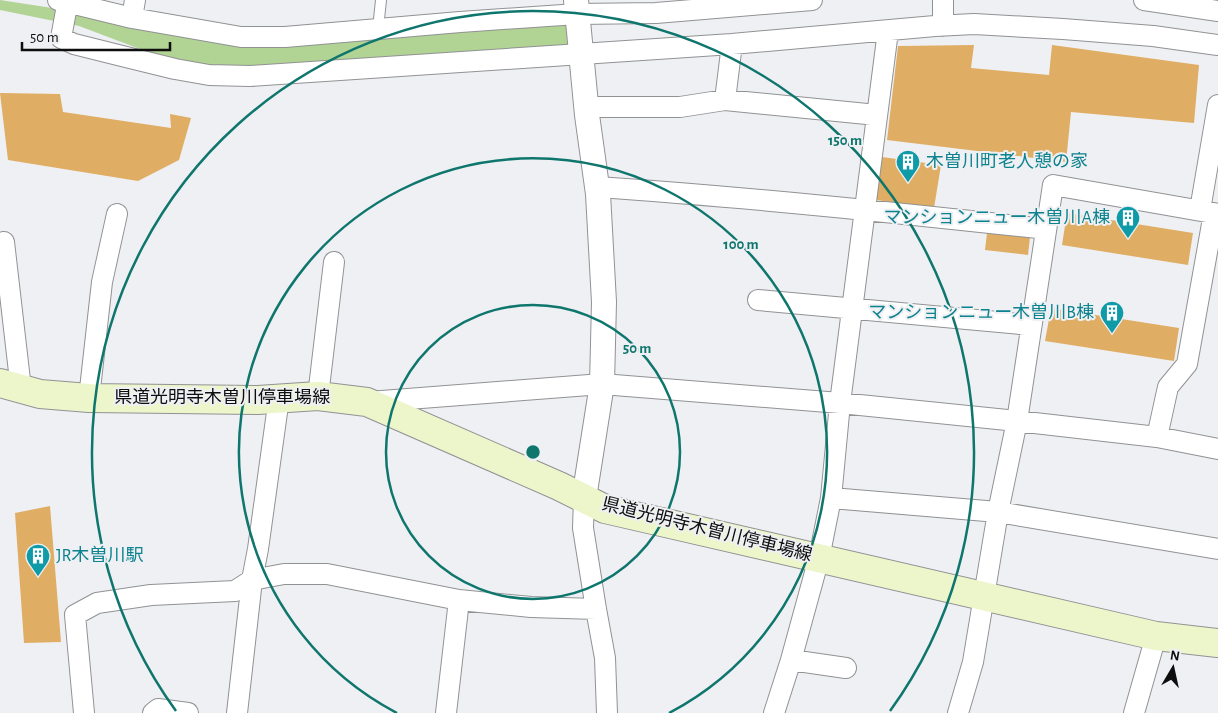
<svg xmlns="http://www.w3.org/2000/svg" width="1218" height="713" font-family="'Alegreya Sans','Noto Sans JP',sans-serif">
<rect width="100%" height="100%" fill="#eff0f3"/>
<path fill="#b1d394" d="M 0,0 L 241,37 L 577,14 L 581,54 L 209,75 L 79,26 L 0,10 Z"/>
<path fill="#dfad63" d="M 974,45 L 971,68 L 1049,75 L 1052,45 L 1199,65 L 1194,123 L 1071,112 L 1066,162 L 887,140 L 898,46 Z
M 0,93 L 60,94 L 63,112 L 171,128 L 170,114 L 191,118 L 179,160 L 138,181 L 8,160 Z
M 882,157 L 941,165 L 934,208 L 876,200 Z
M 1067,213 L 1193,233 L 1188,265 L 1062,245 Z
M 987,233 L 1030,237 L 1028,255 L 985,250 Z
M 1051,308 L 1179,328 L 1174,361 L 1045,341 Z
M 50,506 L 61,642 L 24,643 L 15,513 Z"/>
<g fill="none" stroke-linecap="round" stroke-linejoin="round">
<defs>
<path id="service" d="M 378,29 L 381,0"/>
<path id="minor" d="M 58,0 L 132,18 L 241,37 L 285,37 L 460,22 L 577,14 L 656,13 L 812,0
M 68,0 L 61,38 L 74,44 L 122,56 L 175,69 L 209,75 L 250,76 L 732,44 L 935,26 L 974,24 L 1063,29 L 1153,36 L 1218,45
M 1144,0 L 1218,11
M 132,18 L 135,0
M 943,26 L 943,0
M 732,44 L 725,100 L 877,115
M 586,107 L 680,107 L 725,100
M 597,187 C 747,197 897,213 1046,229
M 1200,210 L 1218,105
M 4,242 L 21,389
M 758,300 L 1031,325
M 318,396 L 334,262
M 89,398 L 102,282 L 117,214
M 369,402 L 602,384 L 840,403 L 1017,421 L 1157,437 L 1218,449
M 1157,437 L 1168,387 L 1187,364 L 1214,213
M 584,498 L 583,528 L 596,609 L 605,658 L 607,713
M 831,498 L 998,512 L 1218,549
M 791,660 L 846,668
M 84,713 L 75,615 L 97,603 L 151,595 L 235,591 L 252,580 L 284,574 L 327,574 L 459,600 L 531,607 L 596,609
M 153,713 L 158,709 L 188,713
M 237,713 L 252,580 L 258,549 L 279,398
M 446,713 L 459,600
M 774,713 L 791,660 L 819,558 L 831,498 L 840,403 L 888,31
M 958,713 L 973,662 L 998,512 L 1017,421 L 1053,185 L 1218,214
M 1134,713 L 1156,636"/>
<path id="tertiary" d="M 576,0 L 587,115 L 598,194 L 604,302 L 602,384 L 584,498"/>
<path id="secondary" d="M 0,383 L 40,394 L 89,398 L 258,400 L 318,396 L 367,402 L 559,486 L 605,509 L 1156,636 L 1218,643"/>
</defs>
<use href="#service" stroke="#919294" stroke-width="12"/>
<use href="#minor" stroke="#919294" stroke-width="22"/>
<use href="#tertiary" stroke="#919294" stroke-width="26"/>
<use href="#secondary" stroke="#919294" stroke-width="30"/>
<use href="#service" stroke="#fff" stroke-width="10"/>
<use href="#minor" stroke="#fff" stroke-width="20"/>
<use href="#tertiary" stroke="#fff" stroke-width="24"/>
<use href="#secondary" stroke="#edf5cb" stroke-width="28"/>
</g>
<g fill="none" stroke="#0f766e" stroke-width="2.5">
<circle cx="533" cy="452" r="147"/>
<path d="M397 713A294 294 0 1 1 669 713"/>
<path d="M176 711A441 441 0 1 1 890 711"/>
</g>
<defs>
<symbol id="building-pin" viewBox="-11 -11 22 30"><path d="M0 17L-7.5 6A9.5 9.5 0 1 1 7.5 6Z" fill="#0f9aa8" stroke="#eff0f3"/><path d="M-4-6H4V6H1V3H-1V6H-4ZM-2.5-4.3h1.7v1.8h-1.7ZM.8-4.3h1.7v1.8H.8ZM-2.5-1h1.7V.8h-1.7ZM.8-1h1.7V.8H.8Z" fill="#fff"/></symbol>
</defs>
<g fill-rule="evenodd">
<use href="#building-pin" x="894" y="148" width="28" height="38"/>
<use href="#building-pin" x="1114" y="204" width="28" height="38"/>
<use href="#building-pin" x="1098" y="299" width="28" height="38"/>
<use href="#building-pin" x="24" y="542" width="28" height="38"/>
</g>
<g text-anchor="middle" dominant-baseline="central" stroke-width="4" stroke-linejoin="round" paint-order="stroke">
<g font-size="18" fill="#0d838f" stroke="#eff0f3" text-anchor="start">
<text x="926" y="162">木曽川町老人憩の家</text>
<text x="1110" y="218" text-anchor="end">マンションニュー木曽川A棟</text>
<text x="1094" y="313" text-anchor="end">マンションニュー木曽川B棟</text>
<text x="56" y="556">JR木曽川駅</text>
</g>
<g font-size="18" fill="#0e0e0f" stroke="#eff0f3">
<text x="222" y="398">県道光明寺木曽川停車場線</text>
<text transform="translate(707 530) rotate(14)">県道光明寺木曽川停車場線</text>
</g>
</g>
<circle cx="533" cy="452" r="8" fill="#0f766e" stroke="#eff0f3" stroke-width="2.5"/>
<g font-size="15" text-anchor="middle" font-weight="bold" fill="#0f766e" stroke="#eff0f3" stroke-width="4" stroke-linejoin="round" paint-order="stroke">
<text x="845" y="145">150 m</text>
<text x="741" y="249">100 m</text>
<text x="637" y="353">50 m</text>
</g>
<g transform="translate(1173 668) rotate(9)" stroke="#eff0f3" stroke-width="4" paint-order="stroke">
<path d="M0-4L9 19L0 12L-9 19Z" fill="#0e0e0f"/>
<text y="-8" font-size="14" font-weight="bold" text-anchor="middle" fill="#0e0e0f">N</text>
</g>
<path d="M22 42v8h148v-8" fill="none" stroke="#0e0e0f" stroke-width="2.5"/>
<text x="30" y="42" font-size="15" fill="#0e0e0f" stroke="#eff0f3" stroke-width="4" paint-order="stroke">50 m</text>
</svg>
